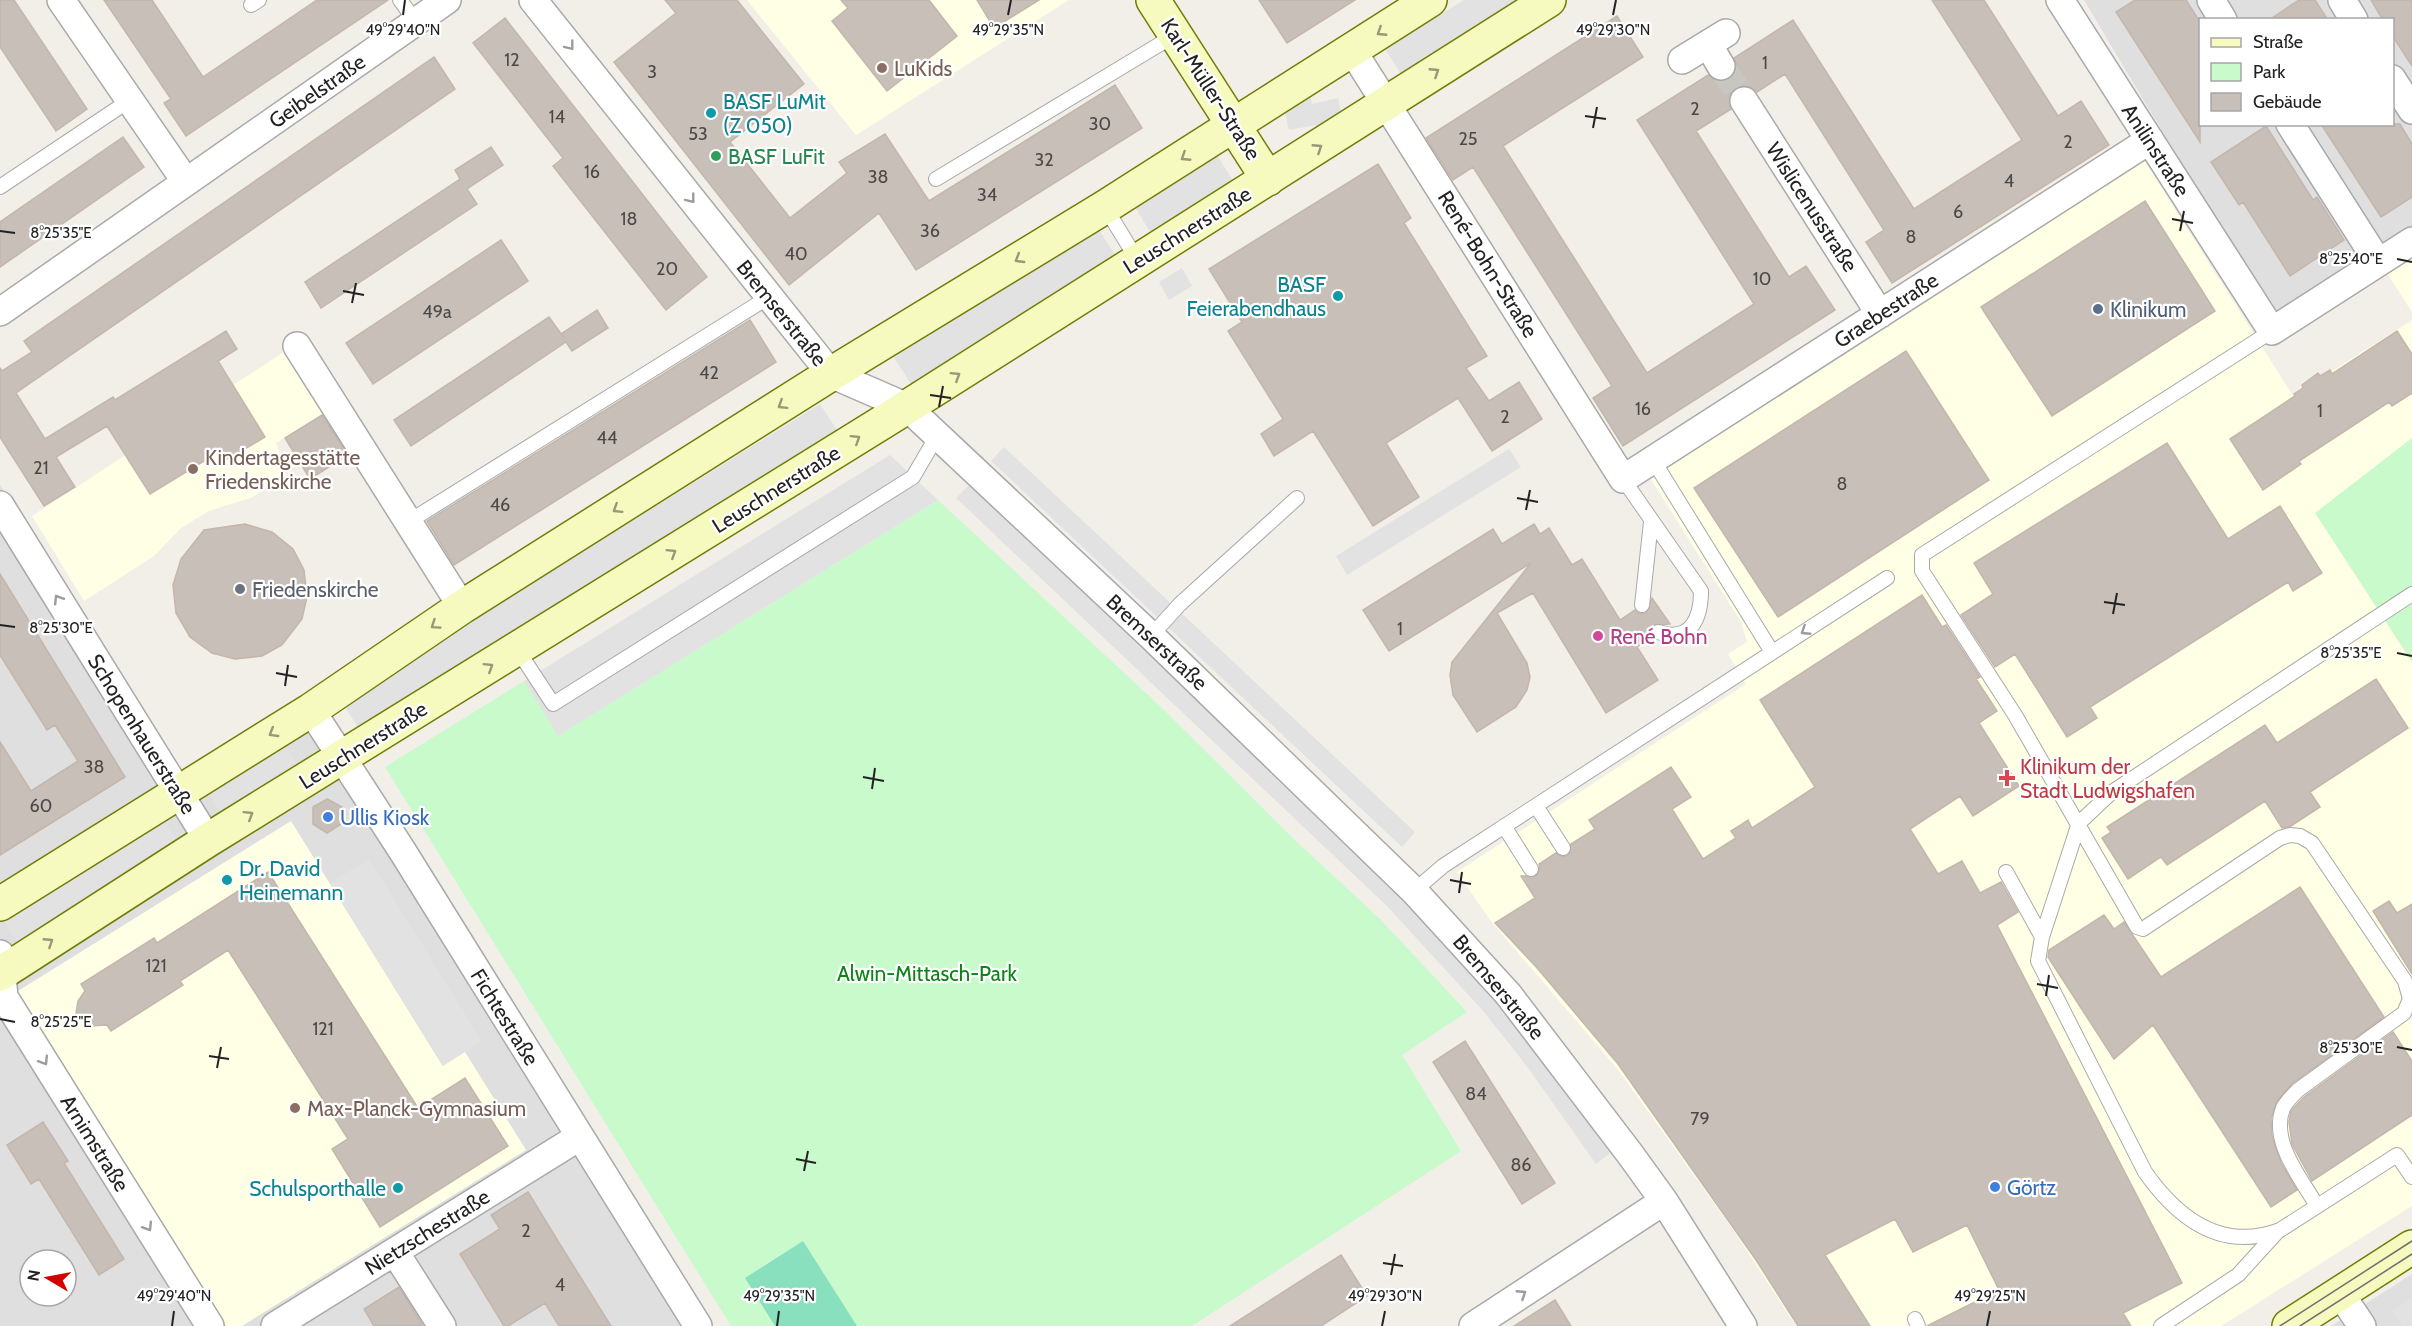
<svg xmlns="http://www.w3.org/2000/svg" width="2412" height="1326" font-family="Cabin,sans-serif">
<rect width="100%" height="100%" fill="#f2efe9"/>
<path fill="#e0dfdf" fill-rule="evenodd" d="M 2084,0 L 2412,0 L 2412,230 L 2273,318 ZM 2200,20 L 2392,20 L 2392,124 L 2200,124 Z
M 0,485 L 178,777 L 313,696 L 691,1326 L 0,1326 ZM 30,1260 L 66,1260 L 66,1296 L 30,1296 Z
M 2412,1274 L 2412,1326 L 2331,1326 Z"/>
<path fill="#ffffe5" d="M 747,0 L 1069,0 L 856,135 Z
M 2144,160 L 2293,396 L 2412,320 L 2412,1206 L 2221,1326 L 1796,1326 L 1734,1231 L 1616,1067 L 1490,920 L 1457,872 L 1746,684 L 1728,654 L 1747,642 L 1741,622 L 1647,473 Z
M 2412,252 L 2412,312 L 2385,270 Z
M 284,352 L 323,414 L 276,443 L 282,459 L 281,478 L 253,497 L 209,511 L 181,528 L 154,556 L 84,601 L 32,516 Z
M 291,821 L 442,1065 L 465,1052 L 526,1150 L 242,1326 L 226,1326 L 18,991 Z"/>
<path fill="#c8facc" d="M 2412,438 L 2412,662 L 2315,513 Z
M 938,500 L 1163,709 L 1298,843 L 1380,919 L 1467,1012 L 1402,1055 L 1461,1151 L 1192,1326 L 731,1326 L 385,767 L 524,681 L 559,735 Z"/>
<path fill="#88e0be" d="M 803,1241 L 857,1326 L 775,1326 L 745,1278 Z"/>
<path fill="#e2e2e2" d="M 1464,0 L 1526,0 L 1403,77 L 1385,49 Z
M 1310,96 L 1312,104 L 1338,98 L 1342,118 L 1318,133 L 1316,125 L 1289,130 L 1285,112 Z
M 1217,155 L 1235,184 L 1153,237 L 1135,207 Z
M 1097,227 L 1117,258 L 913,387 L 893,356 Z
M 1182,268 L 1192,286 L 1169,300 L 1159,282 Z
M 820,404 L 839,433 L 361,732 L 342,702 Z
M 1004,447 L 1415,832 L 1402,847 L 991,461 Z
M 1509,449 L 1521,467 L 1347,575 L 1336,556 Z
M 890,455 L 938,500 L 558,736 L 524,681 Z
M 969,485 L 1402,895 L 1498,1001 L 1613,1151 L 1596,1164 L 1526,1065 L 1484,1012 L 1387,906 L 956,498 Z
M 283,740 L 301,771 L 224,818 L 206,788 Z
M 162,816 L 180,845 L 19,946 L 1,916 Z
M 369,859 L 482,1041 L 443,1066 L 330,883 Z
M 2412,1298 L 2412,1326 L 2402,1326 L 2392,1311 Z"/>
<path fill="#c7bfb8" stroke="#c4b6ab" stroke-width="1.5" d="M 0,0 L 14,0 L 87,109 L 56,131 L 0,47 Z
M 104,0 L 152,0 L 203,77 L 317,0 L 388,0 L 186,136 L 164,103 L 171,99 Z
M 665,0 L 737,0 L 804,84 L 730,142 L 790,218 L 847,173 L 839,162 L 885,134 L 929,201 L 1115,85 L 1142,128 L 916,270 L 879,213 L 789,285 L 614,62 L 676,13 Z
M 841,0 L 929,0 L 957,36 L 887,91 L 832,21 L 848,8 Z
M 977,0 L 1039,0 L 994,28 Z
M 1259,0 L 1355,0 L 1287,43 Z
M 1932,0 L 1984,0 L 2058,116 L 2081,101 L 2109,145 L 1892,283 L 1866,242 L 1884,230 L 1785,74 L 1757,92 L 1751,87 L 1736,87 L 1730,94 L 1731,109 L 1696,131 L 1789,277 L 1806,266 L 1835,310 L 1623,446 L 1593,398 L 1612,386 L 1473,167 L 1453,180 L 1426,138 L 1617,16 L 1643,57 L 1503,146 L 1647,373 L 1754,304 L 1637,120 L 1708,75 L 1721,82 L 1729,79 L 1737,66 L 1734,58 L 1793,20 L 1914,209 L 2022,140 Z
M 2135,0 L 2186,0 L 2200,22 L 2200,142 L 2116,12 Z
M 2299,0 L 2315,0 L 2328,20 L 2269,20 Z
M 2371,0 L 2412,0 L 2412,66 L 2392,35 L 2392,20 L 2383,20 Z
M 505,18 L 707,277 L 666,310 L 553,166 L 563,158 L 473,43 Z
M 434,57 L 455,89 L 16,393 L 45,439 L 113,397 L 115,400 L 226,331 L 237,349 L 218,361 L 265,437 L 228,459 L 222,450 L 150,494 L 107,426 L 56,457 L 75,487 L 44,506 L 0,437 L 0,368 L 2,371 L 32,352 L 24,341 Z
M 2321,124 L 2400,124 L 2412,144 L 2412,197 L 2381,217 Z
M 2266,126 L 2313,200 L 2317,197 L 2344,240 L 2290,276 L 2243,202 L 2239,205 L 2211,162 Z
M 123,137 L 144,167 L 0,267 L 0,222 Z
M 491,147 L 503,165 L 467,189 L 477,204 L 321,308 L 305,282 L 460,179 L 455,170 Z
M 1378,164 L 1411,218 L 1404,223 L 1487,356 L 1466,368 L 1489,401 L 1519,382 L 1542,419 L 1492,451 L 1458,398 L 1386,443 L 1419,497 L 1373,526 L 1313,431 L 1274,456 L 1261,434 L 1283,419 L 1228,331 L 1242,322 L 1209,269 Z
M 2145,201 L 2215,311 L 2052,416 L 1981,307 Z
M 501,240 L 528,281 L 373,384 L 346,343 Z
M 597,310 L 608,328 L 572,351 L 566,342 L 411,446 L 394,420 L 549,317 L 564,338 L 561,334 Z
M 750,320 L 776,362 L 454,565 L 427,521 Z
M 2397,331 L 2412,354 L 2412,393 L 2392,406 L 2389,402 L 2299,461 L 2301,464 L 2263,490 L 2230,439 L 2295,396 L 2294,394 L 2303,388 L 2302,385 L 2318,373 L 2320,376 L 2330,370 L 2332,374 Z
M 1906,351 L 1989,480 L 1778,617 L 1694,488 Z
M 322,415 L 348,455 L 310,479 L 285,438 Z
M 2167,443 L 2228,539 L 2280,506 L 2322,573 L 2293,591 L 2288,582 L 2090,707 L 2097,718 L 2067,737 L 2015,654 L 1995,667 L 1961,615 L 1993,594 L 1974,563 Z
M 245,524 L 272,532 L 293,549 L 304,570 L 307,597 L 302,619 L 282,645 L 262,656 L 235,659 L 212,653 L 190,637 L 176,613 L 173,585 L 181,559 L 204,530 Z
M 1534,524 L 1540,534 L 1549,528 L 1572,565 L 1582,559 L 1620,620 L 1635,610 L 1640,614 L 1646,613 L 1652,598 L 1670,624 L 1652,626 L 1649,631 L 1651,637 L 1637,647 L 1658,680 L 1606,713 L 1533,593 L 1497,613 L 1527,663 L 1530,677 L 1527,690 L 1516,707 L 1477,732 L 1453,695 L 1450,675 L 1452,662 L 1531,563 L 1389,651 L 1363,610 L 1493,529 L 1502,544 Z
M 0,574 L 125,777 L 0,855 L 0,742 L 31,791 L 78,761 L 55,725 L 47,730 L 0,655 Z
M 1922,595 L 1942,627 L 1946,625 L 1980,677 L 1976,679 L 1997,711 L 1979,723 L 2019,786 L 1973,816 L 1960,796 L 1910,829 L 1938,874 L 1962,861 L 1980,893 L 2001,882 L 2018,912 L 1997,925 L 2182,1283 L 2123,1313 L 2131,1326 L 1927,1326 L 1999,1290 L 1967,1225 L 1913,1252 L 1895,1219 L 1825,1255 L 1870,1326 L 1798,1326 L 1756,1260 L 1618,1064 L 1538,969 L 1495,923 L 1535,898 L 1521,876 L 1536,876 L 1540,869 L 1539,864 L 1556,853 L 1563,857 L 1568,855 L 1571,844 L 1595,829 L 1589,820 L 1671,767 L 1691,797 L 1672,809 L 1703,859 L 1736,838 L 1731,831 L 1739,826 L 1748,820 L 1752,828 L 1815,787 L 1760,700 Z
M 2376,679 L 2408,728 L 2310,792 L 2320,807 L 2291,826 L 2282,828 L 2265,801 L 2167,865 L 2161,857 L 2128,879 L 2102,838 L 2111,832 L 2107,827 L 2265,725 L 2277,743 Z
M 327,799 L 342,807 L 341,824 L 327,833 L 313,824 L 313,807 Z
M 268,872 L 418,1108 L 465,1078 L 508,1146 L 380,1227 L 332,1149 L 348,1139 L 228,950 L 180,981 L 183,985 L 111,1031 L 107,1025 L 88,1026 L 76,1013 L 78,1001 L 85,991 L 81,984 L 154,938 L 157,943 Z
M 2300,887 L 2384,1017 L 2293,1083 L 2277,1101 L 2271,1119 L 2272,1136 L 2281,1163 L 2297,1190 L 2271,1207 L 2153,1025 L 2114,1059 L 2048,957 L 2049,950 L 2104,915 L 2114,929 L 2124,922 L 2161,977 Z
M 2389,901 L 2397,913 L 2412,904 L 2412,974 L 2373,911 Z
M 2393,1032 L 2412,1061 L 2412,1115 L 2312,1181 L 2292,1144 L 2289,1122 L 2291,1111 L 2304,1097 Z
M 1465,1041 L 1555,1183 L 1522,1204 L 1433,1062 Z
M 43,1122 L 68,1161 L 64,1163 L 124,1259 L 99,1275 L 39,1179 L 31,1184 L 7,1145 Z
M 528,1192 L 561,1246 L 611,1326 L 559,1326 L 545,1303 L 508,1326 L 504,1326 L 460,1254 L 500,1229 L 491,1215 Z
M 1341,1255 L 1367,1296 L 1321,1326 L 1230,1326 Z
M 399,1287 L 423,1326 L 374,1326 L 364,1309 Z
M 1555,1300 L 1571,1326 L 1514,1326 Z"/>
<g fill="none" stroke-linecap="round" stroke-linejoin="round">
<path stroke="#c8c6c1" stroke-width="27" stroke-dasharray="27 14" stroke-linecap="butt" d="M 1721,66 L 1744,101"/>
<defs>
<path id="lane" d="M 400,0 L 416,22
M 251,5 L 259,0
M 936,179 L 1175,35
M 0,187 L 130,100
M 1105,207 L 1138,261
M 2272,331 L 1922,555 L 1922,571 L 2015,715 L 2137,927 L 2143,929 L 2280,838 L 2290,835 L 2300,836 L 2312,843 L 2405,981 L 2410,999 L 2404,1013 L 2298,1090 C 2293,1095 2286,1102 2283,1108 C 2270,1142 2301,1178 2317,1206
M 1653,460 L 1772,652
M 1623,479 L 1701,591 C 1701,618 1691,643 1658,632
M 408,522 L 769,297
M 2412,594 L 2112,792 L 2079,823 L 2042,937 L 2038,961 L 2145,1172 C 2178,1219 2222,1252 2280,1230 L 2397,1155 L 2412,1177
M 1642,605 L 1651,522
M 1151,636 L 1180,604 L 1297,498
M 517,649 L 553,704 L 913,477 L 937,436
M 1536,806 L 1563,848
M 1504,826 L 1531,869
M 2006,872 L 2042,937
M 1414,891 L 1443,866 L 1887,578
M 1915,1319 L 1918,1326
M 2161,1326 L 2238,1275 L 2278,1231"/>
<path id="street" d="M 61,0 L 186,182
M 533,0 L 831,374 L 907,407 L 1151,636 L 1414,891 L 1508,994 L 1630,1154 L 1664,1201 L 1743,1326
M 2060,0 L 2272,331 L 2412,241
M 2211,0 L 2223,20
M 2342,0 L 2354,20
M 1708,44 L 1721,66
M 1352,50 L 1623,479 L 2150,140
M 1682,60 L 1726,33
M 2392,79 L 2412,110
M 1744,101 L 1880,314
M 2290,124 L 2378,262
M 0,312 L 447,0
M 297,346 L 462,607
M 0,505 L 208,840
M 311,710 L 403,852 L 698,1326
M 0,954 L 4,997 L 210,1326
M 395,1252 L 442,1326
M 2340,1293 L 2362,1326
M 275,1326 L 579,1137
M 1473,1326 L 1664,1201"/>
<path id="secondary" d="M 1153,0 L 1268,179
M 0,904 L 311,710 L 462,607 L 831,374 L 1105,207 L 1430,0
M 0,974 L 208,840 L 907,407 L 1549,0
M 2289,1326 L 2412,1247"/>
</defs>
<use href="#lane" stroke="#a9a9a9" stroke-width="16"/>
<use href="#street" stroke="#a9a9a9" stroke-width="30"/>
<use href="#secondary" stroke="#707d05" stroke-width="36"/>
<use href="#lane" stroke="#fff" stroke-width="14"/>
<use href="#street" stroke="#fff" stroke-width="27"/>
<use href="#secondary" stroke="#f7fabf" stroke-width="33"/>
<path stroke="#707070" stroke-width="1.5" d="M 2280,1326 L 2412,1241
M 2300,1326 L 2412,1254"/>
</g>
<defs><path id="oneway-chevron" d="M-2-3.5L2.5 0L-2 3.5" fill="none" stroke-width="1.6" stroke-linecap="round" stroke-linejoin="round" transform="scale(1.5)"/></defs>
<g stroke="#979978">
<use href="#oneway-chevron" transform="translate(1381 32) rotate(147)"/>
<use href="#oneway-chevron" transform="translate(1435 72) rotate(-33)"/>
<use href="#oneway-chevron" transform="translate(1318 148) rotate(-33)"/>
<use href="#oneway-chevron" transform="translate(1185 157) rotate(147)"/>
<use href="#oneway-chevron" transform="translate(1019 259) rotate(149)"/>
<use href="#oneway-chevron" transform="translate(956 376) rotate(-32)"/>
<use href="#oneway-chevron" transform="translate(782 405) rotate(148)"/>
<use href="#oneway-chevron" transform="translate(856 439) rotate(-32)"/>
<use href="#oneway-chevron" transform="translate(617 509) rotate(148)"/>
<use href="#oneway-chevron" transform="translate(672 553) rotate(-32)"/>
<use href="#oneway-chevron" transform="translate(435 625) rotate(146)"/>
<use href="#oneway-chevron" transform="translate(489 667) rotate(-32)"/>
<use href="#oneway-chevron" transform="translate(273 733) rotate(149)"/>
<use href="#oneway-chevron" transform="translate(249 815) rotate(-32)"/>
<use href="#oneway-chevron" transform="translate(49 942) rotate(-33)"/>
</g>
<g stroke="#9c9c9c">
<use href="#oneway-chevron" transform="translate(570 46) rotate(52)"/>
<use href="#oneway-chevron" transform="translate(691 199) rotate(52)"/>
<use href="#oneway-chevron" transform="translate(58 599) rotate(-122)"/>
<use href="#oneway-chevron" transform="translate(1805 631) rotate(147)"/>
<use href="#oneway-chevron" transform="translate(44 1061) rotate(58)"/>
<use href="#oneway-chevron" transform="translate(148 1227) rotate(58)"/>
<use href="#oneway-chevron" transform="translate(1522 1294) rotate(-33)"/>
</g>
<path fill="none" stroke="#222" stroke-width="2" d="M 403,15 L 405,0M 1008,15 L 1011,0M 1613,15 L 1616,0M 1585,116 L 1606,119M 1593,128 L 1597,107M 2172,219 L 2193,223M 0,231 L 15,233M 2180,231 L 2184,211M 2397,259 L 2412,262M 343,291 L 364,295M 352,303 L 356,283M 930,395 L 951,398M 939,407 L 943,386M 1517,498 L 1538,502M 1526,510 L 1530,490M 2104,602 L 2125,605M 2113,614 L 2117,593M 0,625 L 15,627M 2397,653 L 2412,656M 276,673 L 297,677M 285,686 L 288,665M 863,777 L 884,781M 872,789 L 875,768M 1450,880 L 1471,884M 1459,893 L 1462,872M 2037,984 L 2058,988M 2046,996 L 2049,975M 0,1019 L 15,1022M 2397,1047 L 2412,1050M 209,1056 L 229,1059M 217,1068 L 221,1047M 796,1159 L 816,1163M 804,1171 L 808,1151M 1383,1263 L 1403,1266M 1391,1275 L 1395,1254M 172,1326 L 174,1311M 777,1326 L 779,1311M 1382,1326 L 1385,1311M 1987,1326 L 1990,1311"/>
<g fill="#8d6e63" stroke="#fff" stroke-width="2">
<circle cx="882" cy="68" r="6"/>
<circle cx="193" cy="469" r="6"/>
<circle cx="295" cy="1108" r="6"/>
</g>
<g fill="#0f9aa8" stroke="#fff" stroke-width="2">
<circle cx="711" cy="113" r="6"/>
<circle cx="1338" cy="296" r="6"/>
<circle cx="227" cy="880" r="6"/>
<circle cx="398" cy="1188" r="6"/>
</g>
<circle fill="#2e9e5b" stroke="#fff" stroke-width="2" cx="716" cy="156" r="6"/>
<circle fill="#5c6f8a" stroke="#fff" stroke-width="2" cx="2098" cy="309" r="6"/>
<circle fill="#6b7280" stroke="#fff" stroke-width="2" cx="240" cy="589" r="6"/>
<circle fill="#d1479c" stroke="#fff" stroke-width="2" cx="1598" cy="636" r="6"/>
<path fill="#e0444e" stroke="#fff" stroke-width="2" d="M2004 769h6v6h6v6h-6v6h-6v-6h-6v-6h6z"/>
<g fill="#3f7fe0" stroke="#fff" stroke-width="2">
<circle cx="328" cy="817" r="6"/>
<circle cx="1995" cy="1187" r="6"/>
</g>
<g text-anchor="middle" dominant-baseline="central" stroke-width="4.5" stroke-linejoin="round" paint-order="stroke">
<g font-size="18" fill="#4b4948">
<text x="512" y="60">12</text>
<text x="1765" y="63">1</text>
<text x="652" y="72">3</text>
<text x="1695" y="109">2</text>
<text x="557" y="117">14</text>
<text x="1100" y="124">30</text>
<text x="698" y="134">53</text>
<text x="1468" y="139">25</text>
<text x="2068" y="142">2</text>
<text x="1044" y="160">32</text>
<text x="592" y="172">16</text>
<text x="878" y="177">38</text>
<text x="2009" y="181">4</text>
<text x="987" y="195">34</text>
<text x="1958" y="212">6</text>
<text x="629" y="219">18</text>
<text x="930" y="231">36</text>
<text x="1911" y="237">8</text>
<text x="796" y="254">40</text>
<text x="667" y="269">20</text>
<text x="1762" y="279">10</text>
<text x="437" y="312">49a</text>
<text x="709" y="373">42</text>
<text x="1643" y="409">16</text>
<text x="2320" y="411">1</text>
<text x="1505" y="417">2</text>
<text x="607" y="438">44</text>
<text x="41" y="468">21</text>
<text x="1842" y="484">8</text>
<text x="500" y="505">46</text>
<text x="1400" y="629">1</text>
<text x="94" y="767">38</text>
<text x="41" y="806">60</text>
<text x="156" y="966">121</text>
<text x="323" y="1029">121</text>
<text x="1476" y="1094">84</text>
<text x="1700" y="1119">79</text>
<text x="1521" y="1165">86</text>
<text x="526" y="1231">2</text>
<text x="560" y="1285">4</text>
</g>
<g font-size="21" fill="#785e54" stroke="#fff" text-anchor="start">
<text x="894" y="68">LuKids</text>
<text x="205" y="457">Kindertagesstätte<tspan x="205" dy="24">Friedenskirche</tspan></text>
<text x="307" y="1108">Max-Planck-Gymnasium</text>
</g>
<g font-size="21" fill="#222" stroke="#fff">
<text transform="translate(1211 89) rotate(57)">Karl-Müller-Straße</text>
<text transform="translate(317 91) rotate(-35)">Geibelstraße</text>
<text transform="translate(2156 150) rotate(57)">Anilinstraße</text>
<text transform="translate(1812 207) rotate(57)">Wislicenusstraße</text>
<text transform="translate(1187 230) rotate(-32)">Leuschnerstraße</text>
<text transform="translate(1488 264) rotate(58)">René-Bohn-Straße</text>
<text transform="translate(1886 310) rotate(-33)">Graebestraße</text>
<text transform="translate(782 313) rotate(51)">Bremserstraße</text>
<text transform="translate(776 489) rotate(-32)">Leuschnerstraße</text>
<text transform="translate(1157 642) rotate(43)">Bremserstraße</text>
<text transform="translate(142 734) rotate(58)">Schopenhauerstraße</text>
<text transform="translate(363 745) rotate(-32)">Leuschnerstraße</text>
<text transform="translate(1499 987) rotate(50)">Bremserstraße</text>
<text transform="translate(505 1017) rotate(58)">Fichtestraße</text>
<text transform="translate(95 1143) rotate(58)">Arnimstraße</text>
<text transform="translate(427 1232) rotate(-32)">Nietzschestraße</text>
</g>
<g font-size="21" fill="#0d838f" stroke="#fff" text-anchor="start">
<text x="723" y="101">BASF LuMit<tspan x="723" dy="24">(Z 050)</tspan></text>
<text x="1326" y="284" text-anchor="end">BASF<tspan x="1326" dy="24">Feierabendhaus</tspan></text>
<text x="239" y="868">Dr. David<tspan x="239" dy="24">Heinemann</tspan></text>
<text x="386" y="1188" text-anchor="end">Schulsporthalle</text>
</g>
<g font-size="21" fill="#27864d" stroke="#fff" text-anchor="start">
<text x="728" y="156">BASF LuFit</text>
</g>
<g font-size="21" fill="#4e5e75" stroke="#fff" text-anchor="start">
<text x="2110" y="309">Klinikum</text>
</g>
<g font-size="21" fill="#5b616d" stroke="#fff" text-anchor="start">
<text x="252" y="589">Friedenskirche</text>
</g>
<g font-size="21" fill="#b23c85" stroke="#fff" text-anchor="start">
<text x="1610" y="636">René Bohn</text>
</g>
<g font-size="21" fill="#be3a42" stroke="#fff" text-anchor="start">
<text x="2020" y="766">Klinikum der<tspan x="2020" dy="24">Stadt Ludwigshafen</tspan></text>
</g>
<g font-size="21" fill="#366cbe" stroke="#fff" text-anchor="start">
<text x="340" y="817">Ullis Kiosk</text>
<text x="2007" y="1187">Görtz</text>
</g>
<g font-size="21" fill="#0c8416" stroke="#fff">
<text x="927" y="973">Alwin-Mittasch-Park</text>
</g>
</g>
<g font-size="15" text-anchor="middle" fill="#222" stroke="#fff" stroke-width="4.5" stroke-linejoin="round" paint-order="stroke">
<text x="403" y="35">49°29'40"N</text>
<text x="1008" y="35">49°29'35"N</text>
<text x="1613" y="35">49°29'30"N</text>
<text x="61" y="238">8°25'35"E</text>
<text x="2351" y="264">8°25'40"E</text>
<text x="61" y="633">8°25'30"E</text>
<text x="2351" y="658">8°25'35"E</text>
<text x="61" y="1027">8°25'25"E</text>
<text x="2351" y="1053">8°25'30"E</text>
<text x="174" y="1301">49°29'40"N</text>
<text x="779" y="1301">49°29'35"N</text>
<text x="1385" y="1301">49°29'30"N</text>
<text x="1990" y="1301">49°29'25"N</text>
</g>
<rect x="2199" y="18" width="195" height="108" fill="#ffffff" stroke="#a7a7a7" stroke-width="1.5"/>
<rect x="2211" y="38" width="30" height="9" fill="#f7fabf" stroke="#a7a7a7" stroke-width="1.5"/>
<text x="2253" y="48" font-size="18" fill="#222222">Straße</text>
<rect x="2211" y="63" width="30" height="18" fill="#c8facc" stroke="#a7a7a7" stroke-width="1.5"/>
<text x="2253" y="78" font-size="18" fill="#222222">Park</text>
<rect x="2211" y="93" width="30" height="18" fill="#c7bfb8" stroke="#a7a7a7" stroke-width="1.5"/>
<text x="2253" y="108" font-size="18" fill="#222222">Gebäude</text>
<g transform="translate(48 1278) rotate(280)"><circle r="28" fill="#ffffff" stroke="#a7a7a7" stroke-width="1.5"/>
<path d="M0-4.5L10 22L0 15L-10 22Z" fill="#d40000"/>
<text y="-9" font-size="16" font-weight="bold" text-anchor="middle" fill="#222222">N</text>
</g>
</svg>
